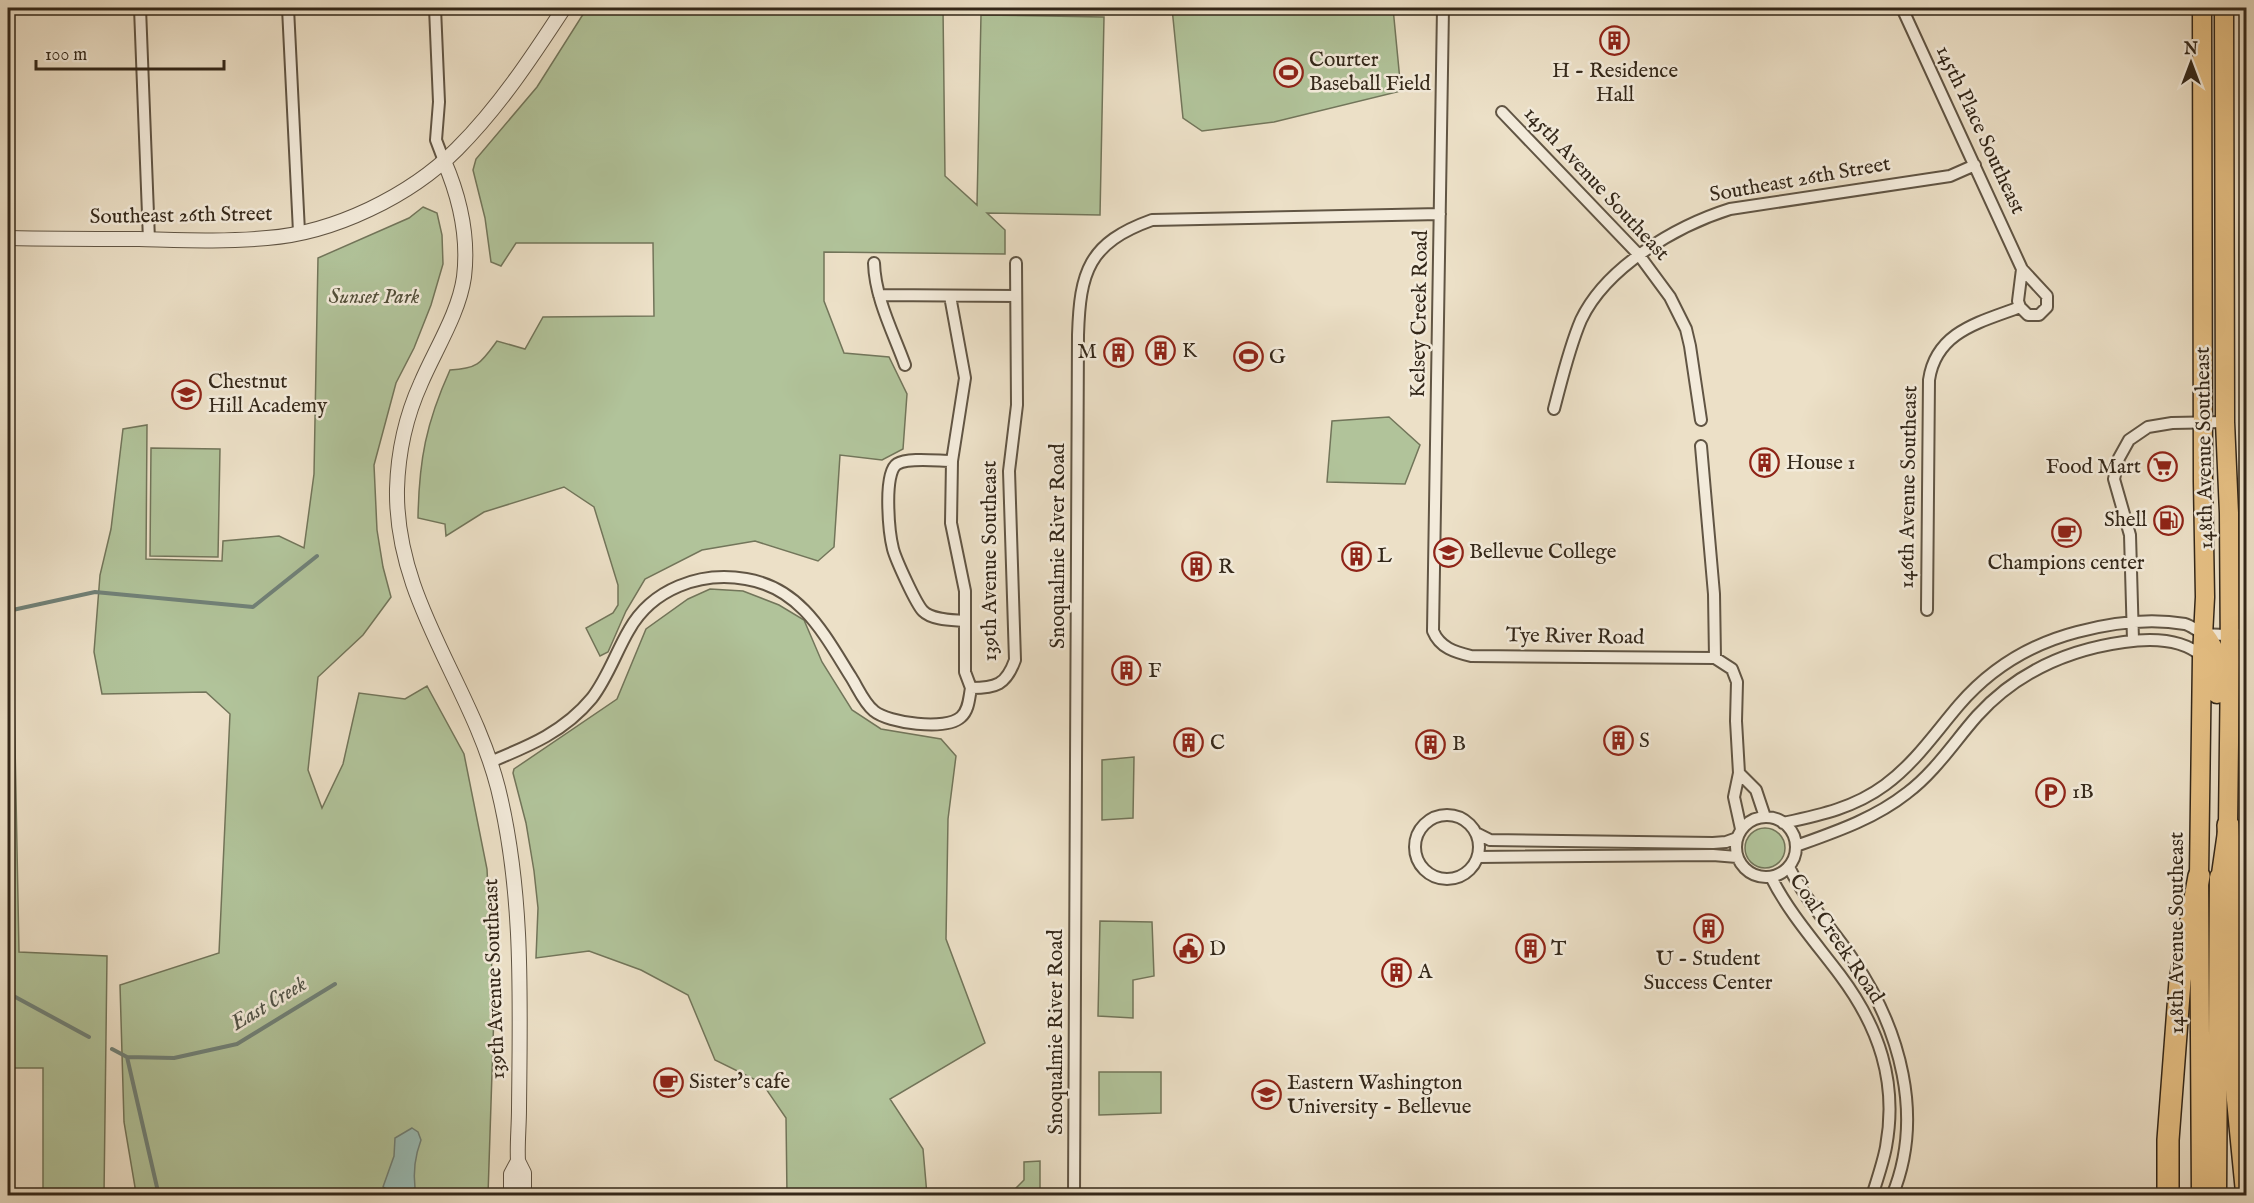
<svg xmlns="http://www.w3.org/2000/svg" width="2254" height="1203" font-family="'IM FELL English',serif">
<rect width="100%" height="100%" fill="#ece0c7"/>
<filter id="stains"><feTurbulence type="fractalNoise" baseFrequency=".00333" numOctaves="4"/><feColorMatrix values="0 0 0 0 .2 0 0 0 0 .09 0 0 0 0 .02 0 0 0 .5 -.17"/></filter>
<radialGradient id="worn" r=".72"><stop offset=".6" stop-color="#630" stop-opacity="0"/><stop offset="1" stop-color="#630" stop-opacity=".3"/></radialGradient>
<path fill="#b1c39a" stroke="#72755a" stroke-width="1.5" d="M 587,8 L 943,8 L 945,176 L 977,205 L 981,15 L 1104,17 L 1100,215 L 987,213 L 1005,230 L 1005,254 L 824,252 L 824,301 L 844,353 L 889,357 L 907,394 L 903,449 L 882,460 L 840,455 L 834,547 L 818,561 L 755,541 L 702,550 L 645,579 L 626,611 L 608,652 L 600,656 L 586,628 L 613,613 L 618,605 L 618,585 L 594,507 L 564,487 L 484,512 L 446,536 L 445,524 L 418,518 C 419,460 426,423 450,370 C 478,369 481,363 497,341 L 525,349 L 543,317 L 654,316 L 653,243 L 516,243 L 501,266 L 491,262 L 485,218 L 473,170 L 476,159 L 537,87 Z
M 1172,8 L 1393,8 L 1401,91 L 1274,122 L 1202,131 L 1183,118 Z
M 2242,8 L 2246,8 L 2246,511 L 2244,513 L 2239,255 Z
M 423,207 L 437,213 L 442,235 L 443,264 L 431,305 L 414,348 L 396,383 L 374,465 L 377,530 L 383,567 L 391,597 L 363,635 L 318,677 L 308,770 L 322,808 L 343,764 L 359,693 L 405,699 L 427,686 L 464,754 L 487,869 L 494,1012 L 488,1195 L 134,1195 L 135,1187 L 124,1122 L 120,985 L 219,953 L 230,714 L 206,692 L 102,694 L 94,652 L 100,575 L 111,529 L 123,429 L 147,425 L 146,559 L 222,561 L 223,541 L 279,536 L 304,548 L 314,474 L 318,258 L 409,218 Z
M 1389,417 L 1420,445 L 1405,484 L 1327,482 L 1332,421 Z
M 151,448 L 220,449 L 218,557 L 150,556 Z
M 8,586 L 12,589 L 19,952 L 107,956 L 104,1195 L 43,1195 L 43,1068 L 8,1068 Z
M 710,589 L 743,591 L 779,605 L 804,620 L 822,662 L 852,710 L 881,729 L 941,739 L 956,756 L 948,819 L 946,939 L 985,1043 L 890,1099 L 923,1149 L 927,1195 L 787,1195 L 786,1118 L 762,1083 L 715,1060 L 688,995 L 641,970 L 589,951 L 536,958 L 538,908 L 534,871 L 526,823 L 513,773 L 514,769 L 617,699 L 646,629 L 688,599 Z
M 1134,757 L 1133,818 L 1102,820 L 1102,760 Z
M1745 848a20 20 0 1 1 40 0a20 20 0 1 1-40 0Z
M 1100,921 L 1152,922 L 1154,976 L 1133,980 L 1133,1018 L 1098,1016 Z
M 1099,1072 L 1161,1072 L 1161,1113 L 1099,1115 Z
M 1040,1161 L 1040,1195 L 1009,1195 L 1024,1180 L 1024,1162 Z"/>
<path fill="#99bdb7" stroke="#708178" stroke-width="1.5" d="M 412,1128 L 418,1132 L 421,1140 C 415,1156 413,1171 415,1188 L 398,1195 L 383,1187 L 394,1156 L 395,1138 Z"/>
<g fill="none" stroke-linecap="round" stroke-linejoin="round">
<path stroke="#708178" stroke-width="4" d="M 8,611 L 95,592 L 253,607 L 317,556
M 8,993 L 89,1037
M 112,1049 L 127,1057 L 174,1058 L 237,1044 L 335,984
M 127,1057 L 159,1196"/>
<defs>
<path id="minor" d="M 140,8 L 149,240
M 288,8 L 299,232
M 435,8 L 439,102 L 436,140 L 444,161
M 1443,8 L 1433,631 C 1440,648 1455,652 1471,656 L 1715,658 L 1732,669 L 1737,682 L 1736,721 L 1739,773 L 1734,797 L 1741,829
M 1902,8 L 2022,269 L 2047,296 L 2047,307 L 2039,315 L 2028,315 L 2020,307 L 2018,301 L 2022,269
M 1502,112 L 1639,255 L 1670,297 L 1686,329 L 1690,346 L 1701,420
M 874,263 C 875,298 893,332 905,365
M 879,295 L 1016,296
M 950,296 L 965,378 L 952,461 L 951,523 L 965,591 L 965,672 L 971,688 C 996,688 1006,685 1015,660 L 1009,471 L 1017,405 L 1016,263
M 1554,409 C 1562,379 1569,348 1581,320 C 1606,267 1676,226 1730,209 L 1950,176 L 1975,165
M 1701,446 L 1714,594 L 1715,658
M 952,461 C 938,461 908,457 897,464 C 883,473 889,533 893,549 C 896,560 916,604 923,611 C 932,620 952,620 963,621
M 1927,610 L 1929,380 C 1936,331 1981,322 2020,307
M 2133,640 L 2130,535 L 2114,479 L 2119,458 L 2129,440 L 2148,427 L 2172,423 L 2225,422
M 490,762 C 529,746 564,732 592,698 C 608,677 616,652 629,630 C 652,589 700,571 746,579 C 801,588 824,634 851,677 C 858,688 864,703 874,711 C 888,723 946,731 961,717 C 969,710 969,698 971,688
M 1739,773 L 1756,790 L 1765,817
M1415 847a32 32 0 1 1 64 0a32 32 0 1 1-64 0Z
M1736 847a30 30 0 1 1 60 0a30 30 0 1 1-60 0Z
M 1783,823 C 1820,815 1854,808 1885,785 C 1915,763 1935,733 1959,705 C 1990,669 2031,644 2077,632 C 2111,623 2150,618 2185,624 C 2192,626 2198,632 2206,634 C 2219,636 2233,634 2246,634
M 1478,834 L 1490,840 L 1713,843 L 1726,842 L 1737,838
M 1796,846 C 1835,832 1874,819 1907,793 C 1935,772 1954,742 1977,716 C 2017,672 2066,650 2124,642 C 2151,638 2181,638 2202,656
M 1478,857 L 1713,855 L 1737,857
M 1789,867 C 1806,902 1833,929 1854,961 C 1900,1029 1925,1117 1892,1196
M 1771,877 C 1789,913 1816,943 1840,975 C 1879,1027 1898,1082 1886,1147 C 1883,1163 1877,1180 1872,1196
M 1074,1196 L 1078,335 C 1080,272 1088,243 1152,220 L 1440,214"/>
<path id="tertiary" d="M 444,161 C 460,198 469,236 464,277 C 459,313 435,350 421,383 C 406,416 398,453 397,489 C 395,601 471,683 498,788 C 524,893 520,1001 519,1109 C 519,1127 517,1144 518,1161 L 511,1174 L 511,1196
M 8,238 C 51,239 95,239 139,239 C 182,240 225,242 267,238 C 334,233 410,196 457,149 C 499,107 532,57 564,8
M 518,1161 L 524,1173 L 524,1196"/>
<path id="primary" d="M 2204,634 C 2221,655 2217,668 2217,694
M 2219,888 L 2228,825 L 2230,662 L 2229,513 L 2225,422 L 2224,8
M 2201,1196 L 2199,876 L 2202,656 L 2205,597 L 2203,482 L 2202,8
M 2217,1196 L 2219,877"/>
<path id="motorway" d="M 2228,825 L 2235,986 L 2235,1074 L 2246,1187
M 2168,1196 L 2168,1140 L 2180,981 L 2199,876"/>
</defs>
<use href="#minor" stroke="#615544" stroke-width="14"/>
<use href="#tertiary" stroke="#615544" stroke-width="16"/>
<use href="#primary" stroke="#332719" stroke-width="21"/>
<use href="#motorway" stroke="#332719" stroke-width="24"/>
<use href="#minor" stroke="#f3ebdb" stroke-width="10"/>
<use href="#tertiary" stroke="#f3ebdb" stroke-width="14"/>
<use href="#primary" stroke="#e6c084" stroke-width="18"/>
<use href="#motorway" stroke="#e6c084" stroke-width="21"/>
</g>
<defs>
<symbol id="building-ring" viewBox="-11 -11 22 22"><circle r="9.5" fill="#f3ebdb" stroke="#8f2418" stroke-width="1.5"/><path d="M-4-6H4V6H1V3H-1V6H-4ZM-2.5-4.3h1.7v1.8h-1.7ZM.8-4.3h1.7v1.8H.8ZM-2.5-1h1.7V.8h-1.7ZM.8-1h1.7V.8H.8Z" fill="#8f2418"/></symbol>
<symbol id="stadium-ring" viewBox="-11 -11 22 22"><circle r="9.5" fill="#f3ebdb" stroke="#8f2418" stroke-width="1.5"/><path d="M0-5a6.5 5 0 1 0 0 10a6.5 5 0 1 0 0-10ZM-3.5-1.8h7v3.6h-7Z" fill="#8f2418"/></symbol>
<symbol id="school-ring" viewBox="-11 -11 22 22"><circle r="9.5" fill="#f3ebdb" stroke="#8f2418" stroke-width="1.5"/><path d="M0-5L7-2L0 1L-7-2ZM-4 1L0 2.5L4 1V4Q0 6-4 4Z" fill="#8f2418"/></symbol>
<symbol id="supermarket-ring" viewBox="-11 -11 22 22"><circle r="9.5" fill="#f3ebdb" stroke="#8f2418" stroke-width="1.5"/><path d="M-6-5.5h2.5l.6 2H6L4.5 2H-2.5L-4.4-4H-6ZM-1.5 3.2a1.3 1.3 0 1 0 .1 0ZM3 3.2a1.3 1.3 0 1 0 .1 0Z" fill="#8f2418"/></symbol>
<symbol id="fuel-ring" viewBox="-11 -11 22 22"><circle r="9.5" fill="#f3ebdb" stroke="#8f2418" stroke-width="1.5"/><path d="M-5.5-6h7V0h2V4h1.3V-2.5L3-4.5l.8-.8L6-3V5H2.5V1h-1V6h-7ZM-4.2-4.7v3.2H.2V-4.7Z" fill="#8f2418"/></symbol>
<symbol id="cafe-ring" viewBox="-11 -11 22 22"><circle r="9.5" fill="#f3ebdb" stroke="#8f2418" stroke-width="1.5"/><path d="M-5.5-4.5H6V0H3Q3 3.5 0 3.5H-2.5Q-5.5 3.5-5.5 0ZM3-3.2v2h1.7v-2ZM-6 4.5H4V6H-6Z" fill="#8f2418"/></symbol>
<symbol id="university-ring" viewBox="-11 -11 22 22"><circle r="9.5" fill="#f3ebdb" stroke="#8f2418" stroke-width="1.5"/><path d="M0-5L7-2L0 1L-7-2ZM-4 1L0 2.5L4 1V4Q0 6-4 4Z" fill="#8f2418"/></symbol>
<symbol id="parking-ring" viewBox="-11 -11 22 22"><circle r="9.5" fill="#f3ebdb" stroke="#8f2418" stroke-width="1.5"/><path d="M-3.5-5.5H1a3.5 3.5 0 0 1 0 7H-1V5.5H-3.5ZM-1-3.4V-.6H.8a1.4 1.4 0 0 0 0-2.8Z" fill="#8f2418"/></symbol>
<symbol id="civic-ring" viewBox="-11 -11 22 22"><circle r="9.5" fill="#f3ebdb" stroke="#8f2418" stroke-width="1.5"/><path d="M-.6-6.5H3V-4.5H.6V-3L4-1V1h2V6H-6V1h2V-1L-.6-3ZM-1.2 2.5V6h2.4V2.5Z" fill="#8f2418"/></symbol>
</defs>
<g fill-rule="evenodd">
<use href="#building-ring" x="1598" y="24" width="33" height="33"/>
<use href="#stadium-ring" x="1272" y="56" width="33" height="33"/>
<use href="#building-ring" x="1144" y="334" width="33" height="33"/>
<use href="#building-ring" x="1102" y="336" width="33" height="33"/>
<use href="#stadium-ring" x="1232" y="340" width="33" height="33"/>
<use href="#school-ring" x="170" y="378" width="33" height="33"/>
<use href="#building-ring" x="1748" y="446" width="33" height="33"/>
<use href="#supermarket-ring" x="2146" y="450" width="33" height="33"/>
<use href="#fuel-ring" x="2152" y="504" width="33" height="33"/>
<use href="#cafe-ring" x="2050" y="516" width="33" height="33"/>
<use href="#university-ring" x="1432" y="536" width="33" height="33"/>
<use href="#building-ring" x="1340" y="540" width="33" height="33"/>
<use href="#building-ring" x="1180" y="550" width="33" height="33"/>
<use href="#building-ring" x="1110" y="654" width="33" height="33"/>
<use href="#building-ring" x="1602" y="724" width="33" height="33"/>
<use href="#building-ring" x="1172" y="726" width="33" height="33"/>
<use href="#building-ring" x="1414" y="728" width="33" height="33"/>
<use href="#parking-ring" x="2034" y="776" width="33" height="33"/>
<use href="#building-ring" x="1692" y="912" width="33" height="33"/>
<use href="#civic-ring" x="1172" y="932" width="33" height="33"/>
<use href="#building-ring" x="1514" y="932" width="33" height="33"/>
<use href="#building-ring" x="1380" y="956" width="33" height="33"/>
<use href="#cafe-ring" x="652" y="1066" width="33" height="33"/>
<use href="#university-ring" x="1250" y="1078" width="33" height="33"/>
</g>
<g text-anchor="middle" dominant-baseline="central" stroke-width="5" stroke-linejoin="round" paint-order="stroke">
<g font-size="21" fill="#332719" stroke="#f3ebdb" text-anchor="start">
<text x="1309" y="60">Courter<tspan x="1309" dy="24">Baseball Field</tspan></text>
<text x="1615" y="71" text-anchor="middle">H - Residence<tspan x="1615" dy="24">Hall</tspan></text>
<text x="1182" y="351">K</text>
<text x="1097" y="352" text-anchor="end">M</text>
<text x="1269" y="357">G</text>
<text x="208" y="382">Chestnut<tspan x="208" dy="24">Hill Academy</tspan></text>
<text x="1786" y="463">House 1</text>
<text x="2141" y="467" text-anchor="end">Food Mart</text>
<text x="2147" y="520" text-anchor="end">Shell</text>
<text x="1469" y="552">Bellevue College</text>
<text x="1377" y="556">L</text>
<text x="2066" y="563" text-anchor="middle">Champions center</text>
<text x="1218" y="567">R</text>
<text x="1148" y="671">F</text>
<text x="1639" y="741">S</text>
<text x="1210" y="743">C</text>
<text x="1452" y="744">B</text>
<text x="2072" y="792">1B</text>
<text x="1209" y="949">D</text>
<text x="1551" y="949">T</text>
<text x="1708" y="959" text-anchor="middle">U - Student<tspan x="1708" dy="24">Success Center</tspan></text>
<text x="1418" y="972">A</text>
<text x="689" y="1082">Sister's cafe</text>
<text x="1287" y="1083">Eastern Washington<tspan x="1287" dy="24">University - Bellevue</tspan></text>
</g>
<g font-size="21" fill="#332719" stroke="#f3ebdb">
<text transform="translate(1980 130) rotate(65)">145th Place Southeast</text>
<text transform="translate(1800 180) rotate(-10)">Southeast 26th Street</text>
<text transform="translate(1596 184) rotate(47)">145th Avenue Southeast</text>
<text transform="translate(181 216) rotate(-1)">Southeast 26th Street</text>
<text transform="translate(1420 314) rotate(-89)">Kelsey Creek Road</text>
<text transform="translate(2205 448) rotate(-91)">148th Avenue Southeast</text>
<text transform="translate(1909 487) rotate(-89)">146th Avenue Southeast</text>
<text transform="translate(1058 546) rotate(-90)">Snoqualmie River Road</text>
<text transform="translate(990 561) rotate(-90)">139th Avenue Southeast</text>
<text transform="translate(1575 637) rotate(1)">Tye River Road</text>
<text transform="translate(2177 933) rotate(-90)">148th Avenue Southeast</text>
<text transform="translate(1836 939) rotate(56)">Coal Creek Road</text>
<text transform="translate(495 979) rotate(-92)">139th Avenue Southeast</text>
<text transform="translate(1056 1032) rotate(-90)">Snoqualmie River Road</text>
</g>
<g font-size="21" font-style="italic" fill="#524e39" stroke="#f3ebdb">
<text x="374" y="297">Sunset Park</text>
</g>
<g font-size="22" font-style="italic" fill="#525448" stroke="#f3ebdb">
<text transform="translate(269 1004) rotate(-31)">East Creek</text>
</g>
</g>
<rect width="2254" height="1203" fill="none" stroke="#ece0c7" stroke-width="30"/>
<rect x="9" y="9" width="2236" height="1185" fill="none" stroke="#332719" stroke-width="3"/>
<rect x="15" y="15" width="2224" height="1173" fill="none" stroke="#332719" stroke-width="1.5"/>
<g transform="translate(2191 63)" stroke="#f3ebdb" stroke-width="4.5" paint-order="stroke">
<path d="M0-4.5L10 22L0 15L-10 22Z" fill="#332719"/>
<text y="-9" font-size="16" font-weight="bold" text-anchor="middle" fill="#332719">N</text>
</g>
<path d="M36 60v9h188v-9" fill="none" stroke="#332719" stroke-width="3"/>
<text x="45" y="60" font-size="18" fill="#332719" stroke="#f3ebdb" stroke-width="4.5" paint-order="stroke">100 m</text>
<rect width="100%" height="100%" filter="url(#stains)"/>
<rect width="100%" height="100%" fill="url(#worn)"/>
</svg>
